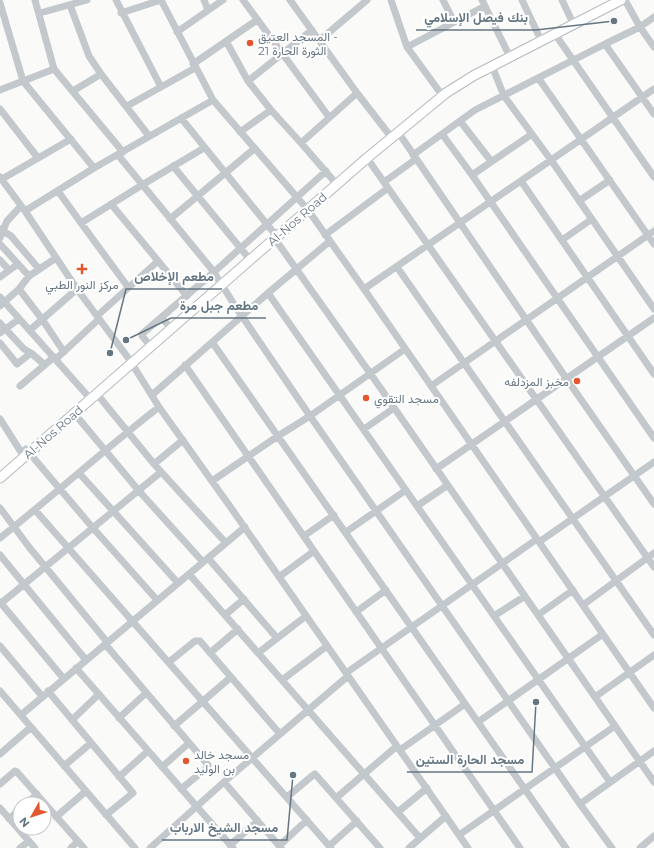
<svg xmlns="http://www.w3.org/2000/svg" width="654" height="848" font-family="Montserrat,Vazirmatn,sans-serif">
<rect width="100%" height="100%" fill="#fafaf8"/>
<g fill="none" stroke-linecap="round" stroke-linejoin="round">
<defs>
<path id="major" d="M 0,478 L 367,158 L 446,93 L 473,76 L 621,0"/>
</defs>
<use href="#major" stroke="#b5babe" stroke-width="11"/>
<path stroke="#c3c8cc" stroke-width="7" d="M 35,0 L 54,69 L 123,152
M 116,0 L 161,87
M 161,0 L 213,100 L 308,210 L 364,289 L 654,708
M 204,0 L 208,10
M 243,0 L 329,117
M 290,0 L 357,93 L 388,133
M 391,0 L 407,47 L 439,91
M 443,0 L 454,22
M 482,0 L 508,53
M 522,0 L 539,36
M 562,0 L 571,19
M 625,0 L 640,27 L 654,47
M 0,3 L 23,81 L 94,168
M 70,5 L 89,56 L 101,74 L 149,136
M 40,13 L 87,0
M 121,13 L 161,0
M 177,32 L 223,0
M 555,34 L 654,177
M 320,40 L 367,0
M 226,41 L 248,81 L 271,110 L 301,143 L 333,180
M 605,44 L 640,27 L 654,17
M 407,47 L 485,6
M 193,64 L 257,20
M 492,66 L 504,96 L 551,160 L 654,309
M 539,79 L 654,244
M 248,81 L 312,30
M 0,90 L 54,69
M 73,91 L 101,74
M 127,106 L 195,68
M 0,109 L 38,158
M 181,118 L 274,233
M 460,121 L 491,161
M 240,132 L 271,110
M 398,132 L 566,378 L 654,504
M 442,134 L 472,175 L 654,438
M 301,143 L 357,93
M 118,155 L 214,272 L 219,281
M 413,155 L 475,110 L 605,44 L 654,114
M 367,158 L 654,567
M 173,166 L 247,256
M 472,175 L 532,134
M 0,177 L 25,211 L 77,289 L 129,359 L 159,407 L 229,505 L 468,848
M 2,179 L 71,139
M 521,181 L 654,374
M 384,182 L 416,159
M 58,191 L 81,223 L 142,185 L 204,148
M 579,201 L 610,180
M 111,204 L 187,296
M 25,211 L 94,168 L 213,100
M 170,219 L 254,149
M 81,223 L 128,287
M 0,229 L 11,236 L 39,269
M 325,235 L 388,188
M 0,238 L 7,221 L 21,206
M 275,239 L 370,373 L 654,782
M 562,240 L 592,219
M 0,244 L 29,276
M 0,260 L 9,270
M 397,267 L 654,635
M 0,277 L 18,264
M 222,285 L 235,306 L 310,416 L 580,804 L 612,848
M 19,289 L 42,319 L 64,352
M 364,289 L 654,89
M 268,293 L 610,782
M 0,297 L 87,395
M 0,306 L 19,289 L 29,276 L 56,258
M 97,316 L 158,261
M 162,318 L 168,325
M 0,323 L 24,349 L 31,353 L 45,365
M 30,330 L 77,289
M 0,333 L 19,319
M 212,342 L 566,848
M 0,343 L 17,364 L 31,353
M 148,343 L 142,336 L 142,334 L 214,272 L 326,171
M 56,359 L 99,319
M 185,365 L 520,848
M 20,386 L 54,357
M 431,386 L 654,231
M 97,394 L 154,464 L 226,543
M 152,395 L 268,293 L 330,241
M 74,413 L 139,491 L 203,562
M 0,419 L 21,452
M 364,429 L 394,408
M 26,449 L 93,528 L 157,600
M 154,464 L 183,440
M 436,469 L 654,318
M 79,473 L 178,583
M 212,481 L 278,436 L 310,416 L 405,349
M 417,506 L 448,485
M 0,508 L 29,547 L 107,642
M 35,510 L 331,848
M 346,532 L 406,490
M 304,536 L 334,515
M 0,538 C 54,495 105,449 159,407
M 539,542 L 654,462
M 0,555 L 86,660
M 208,558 L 277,638
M 189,574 L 420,838
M 279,577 L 314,551
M 0,602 L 64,679
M 0,604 L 161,472
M 583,605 L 654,553
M 356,612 L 386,590
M 225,615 L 244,599
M 538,615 L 573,590
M 494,616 L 525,596
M 105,644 L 208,765 L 208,767 L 181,789
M 0,646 L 42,696
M 210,653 L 238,629
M 258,653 L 306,616
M 169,662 L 195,641 L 200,641 L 280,734
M 76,668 L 233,848
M 346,673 L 537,539
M 282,680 L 327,646
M 0,691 L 135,848
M 48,691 L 133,793 L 106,815
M 595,697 L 654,655
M 21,715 L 245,527
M 119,718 L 146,693
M 72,720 L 99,694
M 478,722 L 603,634
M 174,726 L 231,677
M 400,750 L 465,704
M 0,754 L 31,727
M 64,766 L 91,743
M 162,767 L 189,743
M 119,777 L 148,751
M 224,782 L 281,848
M 0,784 L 15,771 L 17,772 L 84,848
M 287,797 L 312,776 L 315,774 L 380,848
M 336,798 L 397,746
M 26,804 L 37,794
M 580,804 L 654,751
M 0,808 L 35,848
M 398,812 L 427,788
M 56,817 L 86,791
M 9,819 L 20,809
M 459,835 L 615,726
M 230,845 L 258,821
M 279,846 L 307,820
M 329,846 L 357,821
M 20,848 L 29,841
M 71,848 L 78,841
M 150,848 L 224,782 L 348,676
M 409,848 L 446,816
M 640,848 L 654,836"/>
<use href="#major" stroke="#fff" stroke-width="9"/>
</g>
<g fill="#e4572e" stroke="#fff" stroke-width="1.5">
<circle cx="250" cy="43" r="4"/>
<path d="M80 263h4v4h4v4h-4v4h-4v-4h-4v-4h4z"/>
<circle cx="577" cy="381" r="4"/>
<circle cx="366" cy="398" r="4"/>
<circle cx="186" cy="761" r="4"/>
</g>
<g text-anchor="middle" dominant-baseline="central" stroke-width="4" stroke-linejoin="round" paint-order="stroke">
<g font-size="12" fill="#657683" stroke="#fff" text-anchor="start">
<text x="258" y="36">المسجد العتيق -<tspan x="258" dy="14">الثورة الحارة 21</tspan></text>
<text x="82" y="284" text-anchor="middle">مركز النور الطبي</text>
<text x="569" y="381" text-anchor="end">مخبز المزدلفه</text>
<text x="374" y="398">مسجد التقوي</text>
<text x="194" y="754">مسجد خالد<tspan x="194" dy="14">بن الوليد</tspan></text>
</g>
<g font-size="12" fill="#657683" stroke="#fff">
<text transform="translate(297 219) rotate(-41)">Al-Nos Road</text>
<text transform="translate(53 432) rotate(-41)">Al-Nos Road</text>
</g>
</g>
<path fill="none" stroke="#657683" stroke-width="1.5" d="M614 21L536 30H416M110 353L126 289H222M126 340L171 318H266M536 702L532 772H407M293 775L287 840H162"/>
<g fill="#657683" stroke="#fff" stroke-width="1.5">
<circle cx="614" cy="21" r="4"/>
<circle cx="110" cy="353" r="4"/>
<circle cx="126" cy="340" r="4"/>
<circle cx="536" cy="702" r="4"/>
<circle cx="293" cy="775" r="4"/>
</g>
<g font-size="13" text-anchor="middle" font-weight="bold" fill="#657683" stroke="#fff" stroke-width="4" stroke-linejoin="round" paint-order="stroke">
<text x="476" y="22">بنك فيصل الإسلامي</text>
<text x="174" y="281">مطعم الإخلاص</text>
<text x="219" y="310">مطعم جبل مرة</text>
<text x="470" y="764">مسجد الحارة الستين</text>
<text x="224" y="832">مسجد الشيخ الارباب</text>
</g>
<g transform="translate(32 816) rotate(231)"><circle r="19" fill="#ffffff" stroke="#c1c8cd"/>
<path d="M0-3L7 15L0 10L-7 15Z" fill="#e4572e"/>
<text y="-6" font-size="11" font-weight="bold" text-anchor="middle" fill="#657683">N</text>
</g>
</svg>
